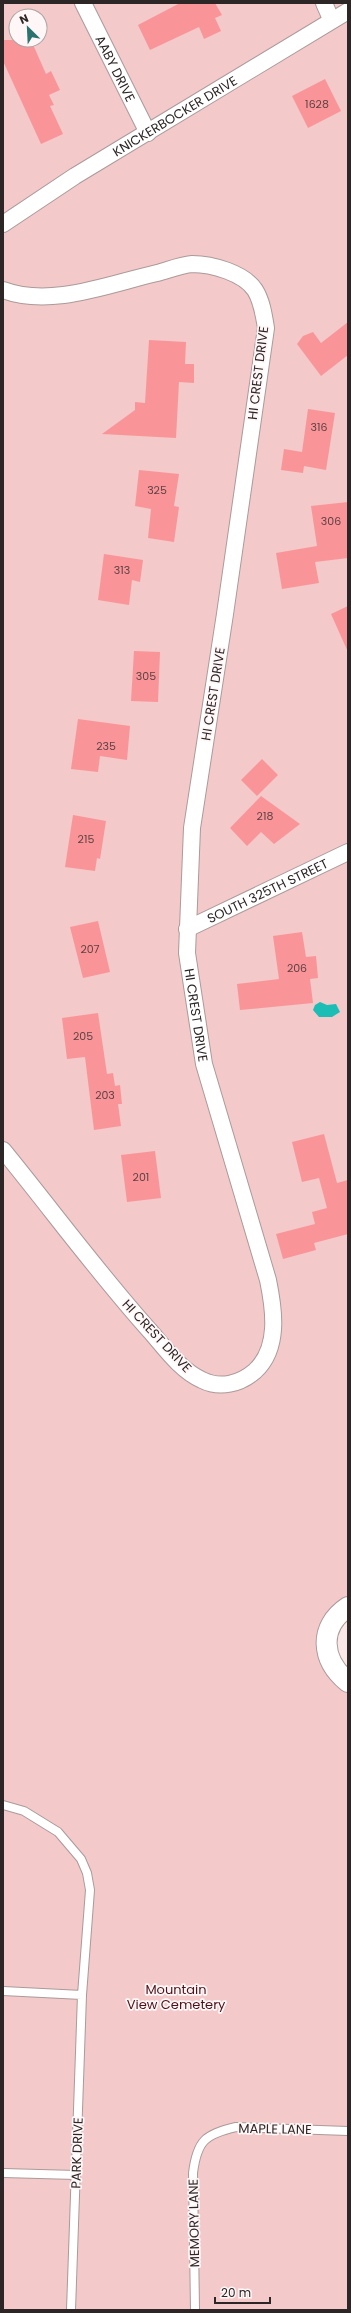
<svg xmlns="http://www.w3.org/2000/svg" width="351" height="2313" font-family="Poppins,sans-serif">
<rect width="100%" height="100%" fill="#fae7e7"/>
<path fill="#f3c9c9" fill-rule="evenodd" d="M 3,3 L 348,3 L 348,1607 L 327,1631 L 348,1682 L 348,2310 L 3,2310 ZM 16,16 L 40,16 L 40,40 L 16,40 Z"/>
<path fill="#1cbdb5" d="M 320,1002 L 327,1005 L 336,1004 L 340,1012 L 332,1017 L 319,1017 L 313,1010 L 315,1005 Z"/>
<path fill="#f99599" d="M 180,3 L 215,3 L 222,15 L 215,18 L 221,31 L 204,39 L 199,27 L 150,50 L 138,25 Z
M 3,40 L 31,40 L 46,74 L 51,71 L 60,90 L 49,95 L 54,105 L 50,106 L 63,134 L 41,144 L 3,61 Z
M 325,79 L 341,111 L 308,128 L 292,96 Z
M 348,322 L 348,355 L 321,376 L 297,344 L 303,336 L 313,332 L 321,343 Z
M 149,340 L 186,342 L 185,364 L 194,364 L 194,383 L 179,382 L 176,438 L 102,434 L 135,410 L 135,402 L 145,403 Z
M 308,409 L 335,413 L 326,470 L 304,466 L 303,473 L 281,470 L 284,449 L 302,452 Z
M 139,470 L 179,474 L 174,506 L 179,507 L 174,542 L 148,538 L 151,509 L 135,506 Z
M 348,502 L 348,558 L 315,562 L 319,583 L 282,589 L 276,553 L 317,546 L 311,506 Z
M 104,554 L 143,560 L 140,582 L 132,580 L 129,605 L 98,600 Z
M 348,606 L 348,652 L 331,614 Z
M 134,651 L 160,652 L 158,702 L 131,701 Z
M 78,719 L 130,726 L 127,760 L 100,756 L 98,772 L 71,769 Z
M 262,759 L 278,775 L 257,796 L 241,780 Z
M 261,796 L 300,824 L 274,844 L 261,832 L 247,846 L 230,828 Z
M 73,815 L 106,821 L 100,859 L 97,858 L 95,871 L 65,867 Z
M 98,921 L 110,972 L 83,978 L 70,927 Z
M 302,932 L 306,957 L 316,956 L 318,978 L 310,979 L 313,1003 L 240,1010 L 237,984 L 279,979 L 273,936 Z
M 98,1013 L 107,1074 L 113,1073 L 115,1086 L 120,1085 L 122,1104 L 118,1104 L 121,1126 L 94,1130 L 85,1057 L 67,1059 L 62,1018 Z
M 324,1134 L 337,1183 L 348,1180 L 348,1234 L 314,1243 L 316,1250 L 283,1259 L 276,1234 L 315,1224 L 312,1212 L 327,1208 L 319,1178 L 302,1182 L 292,1142 Z
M 155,1151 L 161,1198 L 127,1202 L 121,1155 Z"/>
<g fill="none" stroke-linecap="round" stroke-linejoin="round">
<defs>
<path id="service" d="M 3,1805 L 24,1811 L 58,1832 L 81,1859 L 87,1873 L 90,1890 L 82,1995 L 71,2310
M 3,1991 L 82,1995
M 3,2173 L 76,2175
M 195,2310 L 193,2173 C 197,2141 205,2134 236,2127 L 348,2131"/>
<g id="minor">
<path id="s1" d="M 83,3 L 148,133"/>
<path d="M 324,3 L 331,19"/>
<path id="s2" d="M 3,224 L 75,176 L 348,11"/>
<path id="s3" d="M 3,290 C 51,308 109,284 157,273 C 168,270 181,265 192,264 C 212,264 244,273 255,290 C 262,301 264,316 266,328 L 225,614 L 192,828 L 187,953 L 204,1064 L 268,1280 C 274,1309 280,1348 255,1371 C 240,1384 220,1389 202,1380 C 180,1370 165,1348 150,1331 C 98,1273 52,1210 3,1150"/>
<path id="s4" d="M 187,929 L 348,852"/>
</g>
<path id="tertiary" d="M 348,1607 C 318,1627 321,1660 348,1682"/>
</defs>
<use href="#service" stroke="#ab9a9a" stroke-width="10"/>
<use href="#minor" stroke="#ab9a9a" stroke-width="18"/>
<use href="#tertiary" stroke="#ab9a9a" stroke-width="22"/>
<use href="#service" stroke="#fff" stroke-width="8"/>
<use href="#minor" stroke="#fff" stroke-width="16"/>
<use href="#tertiary" stroke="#fff" stroke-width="20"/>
</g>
<g text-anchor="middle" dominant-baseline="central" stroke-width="3.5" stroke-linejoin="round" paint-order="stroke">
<g font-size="11" fill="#604243">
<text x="317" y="104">1628</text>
<text x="319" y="427">316</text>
<text x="157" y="490">325</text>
<text x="331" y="521">306</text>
<text x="122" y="570">313</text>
<text x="146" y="676">305</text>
<text x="106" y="746">235</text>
<text x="265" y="816">218</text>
<text x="86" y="839">215</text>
<text x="90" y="949">207</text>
<text x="297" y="968">206</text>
<text x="83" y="1036">205</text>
<text x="105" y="1095">203</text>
<text x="141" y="1177">201</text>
</g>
<g font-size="13" fill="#2d2626" stroke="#fff7f7">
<text stroke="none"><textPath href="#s1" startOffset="73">AABY DRIVE</textPath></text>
<text stroke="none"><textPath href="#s2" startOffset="203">KNICKERBOCKER DRIVE</textPath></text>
<text transform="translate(258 373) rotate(-83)">HI CREST DRIVE</text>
<text transform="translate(213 694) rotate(-81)">HI CREST DRIVE</text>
<text stroke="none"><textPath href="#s4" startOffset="89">SOUTH 325TH STREET</textPath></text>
<text stroke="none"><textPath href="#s3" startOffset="997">HI CREST DRIVE</textPath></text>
<text transform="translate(157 1336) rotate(47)">HI CREST DRIVE</text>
<text transform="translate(275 2129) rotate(1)">MAPLE LANE</text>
<text transform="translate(77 2153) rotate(-88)">PARK DRIVE</text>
<text transform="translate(194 2223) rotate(-91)">MEMORY LANE</text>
</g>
<g font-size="13" fill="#4e1019" stroke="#fff7f7">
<text x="176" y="1989">Mountain<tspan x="176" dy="15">View Cemetery</tspan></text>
</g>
</g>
<rect width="351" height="2313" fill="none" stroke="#2d2626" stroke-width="8"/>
<g transform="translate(28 28) rotate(336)"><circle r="19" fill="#fff7f7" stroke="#aba3a3"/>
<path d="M0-3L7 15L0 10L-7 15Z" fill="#2a736e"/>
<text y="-6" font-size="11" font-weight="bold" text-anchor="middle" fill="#2d2626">N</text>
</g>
<path d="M215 2297v6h55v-6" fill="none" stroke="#2d2626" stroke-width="2"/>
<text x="221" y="2297" font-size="12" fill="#2d2626" stroke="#fff7f7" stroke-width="3" paint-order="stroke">20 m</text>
</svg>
